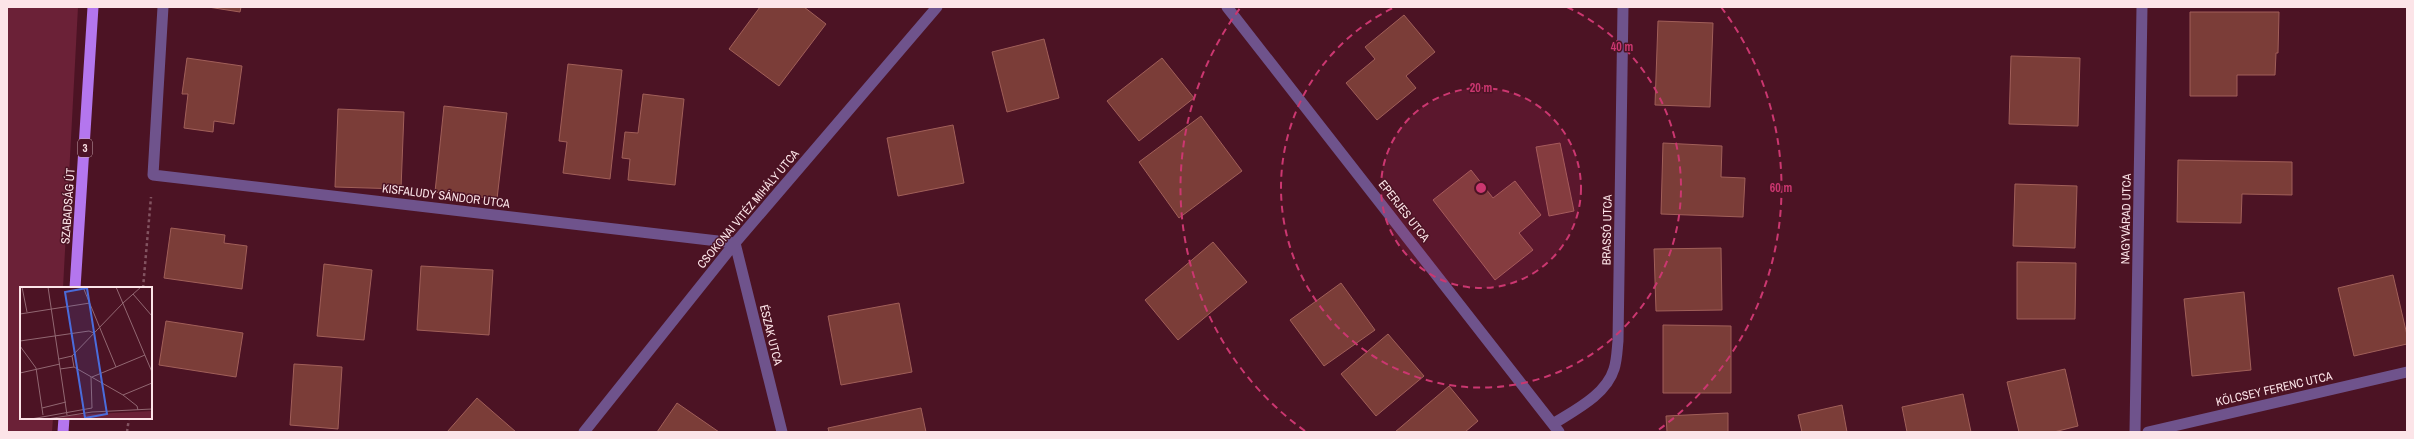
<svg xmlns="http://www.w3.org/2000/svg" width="2414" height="439" font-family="'Archivo Narrow',sans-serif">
<rect width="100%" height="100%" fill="#4c1324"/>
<path fill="#6b2137" d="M 7,7 L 78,7 L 63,288 L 21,288 L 21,418 L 53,418 L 52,432 L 7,432 Z"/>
<path fill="#7b3d38" stroke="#a15f59" d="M 208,7 L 241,7 L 240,12 Z
M 760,7 L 804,7 L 826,24 L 779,86 L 729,49 Z
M 2190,12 L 2279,12 L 2278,53 L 2276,53 L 2275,75 L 2237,75 L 2237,96 L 2190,96 Z
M 1404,15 L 1435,52 L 1406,76 L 1416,88 L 1377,120 L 1346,83 L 1375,59 L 1365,47 Z
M 1658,21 L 1713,23 L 1710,107 L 1655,105 Z
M 1044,39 L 1059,98 L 1007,112 L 992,52 Z
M 2011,56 L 2080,58 L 2078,126 L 2009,124 Z
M 187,58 L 242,66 L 234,124 L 214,121 L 213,132 L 184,128 L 188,94 L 182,94 Z
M 1162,58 L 1194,98 L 1139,141 L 1107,101 Z
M 568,64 L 622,70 L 610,179 L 563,173 L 567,142 L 559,141 Z
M 643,94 L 684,99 L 675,185 L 628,180 L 630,159 L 622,158 L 625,132 L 638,133 Z
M 444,106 L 507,113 L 497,199 L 435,192 Z
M 338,109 L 404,112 L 401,189 L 335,187 Z
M 1201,116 L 1242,171 L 1179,218 L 1139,162 Z
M 953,125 L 964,183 L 898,196 L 887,138 Z
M 1560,143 L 1574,211 L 1549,216 L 1536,147 Z
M 1663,143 L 1722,146 L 1721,177 L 1745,178 L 1743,217 L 1661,214 Z
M 2178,160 L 2292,162 L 2292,195 L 2242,194 L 2241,223 L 2177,222 Z
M 1471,170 L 1493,198 L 1515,181 L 1541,215 L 1519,233 L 1533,250 L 1495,280 L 1433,200 Z
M 2015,184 L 2077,186 L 2075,248 L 2013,246 Z
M 171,228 L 225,235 L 224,243 L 247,246 L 242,289 L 164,278 Z
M 1213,242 L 1247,282 L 1178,340 L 1145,300 Z
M 1721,248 L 1722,310 L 1656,311 L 1654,249 Z
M 2017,262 L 2076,263 L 2075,319 L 2017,319 Z
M 324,264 L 372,270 L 364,340 L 317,336 Z
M 421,266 L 493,270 L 489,335 L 417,330 Z
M 2393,275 L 2407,335 L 2407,344 L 2354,356 L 2338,288 Z
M 1341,283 L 1375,330 L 1324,366 L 1290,320 Z
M 2244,292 L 2251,370 L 2192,376 L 2184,299 Z
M 899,303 L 912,372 L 841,385 L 828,316 Z
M 166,321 L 243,333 L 236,377 L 159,365 Z
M 1663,325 L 1731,326 L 1731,393 L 1663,393 Z
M 1388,334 L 1424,376 L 1376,416 L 1341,374 Z
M 294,364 L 342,367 L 338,429 L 290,425 Z
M 2065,369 L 2078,426 L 2054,432 L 2019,432 L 2007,382 Z
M 1449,386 L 1478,421 L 1465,432 L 1395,432 Z
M 1963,394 L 1971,432 L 1907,432 L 1902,407 Z
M 477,398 L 516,432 L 447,432 Z
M 677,403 L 719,432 L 657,432 Z
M 1842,405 L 1847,432 L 1802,432 L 1798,415 Z
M 921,408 L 926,432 L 829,432 L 828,428 Z
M 1728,413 L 1728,432 L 1667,432 L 1666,416 Z"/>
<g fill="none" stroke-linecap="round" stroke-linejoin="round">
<path stroke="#825360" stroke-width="2.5" stroke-dasharray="3 3" stroke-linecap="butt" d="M 143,288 L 151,197
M 127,432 L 129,418"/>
<path stroke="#6f538c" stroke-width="11" d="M 163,7 L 153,175 L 735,243
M 1227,7 L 1559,432
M 735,243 L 782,432
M 1553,424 C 1575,410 1606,395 1614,369 C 1617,360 1617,350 1618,341 L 1623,7
M 584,432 L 735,243 L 937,7
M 2135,432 L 2142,7
M 2148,432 L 2407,372"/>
<path stroke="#b476ee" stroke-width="11" d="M 75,288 L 93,7
M 63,432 L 64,418"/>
</g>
<circle cx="1481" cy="188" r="100" fill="#cb3770" fill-opacity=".12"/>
<g fill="none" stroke="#cb3770" stroke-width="2" stroke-dasharray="7 5">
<circle cx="1481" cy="188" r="100"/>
<path d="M1567 7A200 200 0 1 1 1395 7"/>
<path d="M1305 431A300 300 0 0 1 1241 7M1721 7A300 300 0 0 1 1657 431"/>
</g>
<g text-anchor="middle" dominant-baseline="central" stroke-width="3" stroke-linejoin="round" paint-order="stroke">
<rect fill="#4c1324" stroke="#c7a5ad" stroke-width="1" x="78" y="139" width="14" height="18" rx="3"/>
<g font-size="11" font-weight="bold" fill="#fce4e8">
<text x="85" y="148">3</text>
</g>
<g font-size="12" fill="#fce4e8" stroke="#4c1324">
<text transform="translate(446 196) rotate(7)">KISFALUDY SÁNDOR UTCA</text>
<text transform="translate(68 206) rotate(-86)">SZABADSÁG ÚT</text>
<text transform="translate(748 209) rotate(-50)">CSOKONAI VITÉZ MIHÁLY UTCA</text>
<text transform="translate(1404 211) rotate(52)">EPERJES UTCA</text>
<text transform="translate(2126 219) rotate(-89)">NAGYVÁRAD UTCA</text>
<text transform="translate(1607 230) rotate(-89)">BRASSÓ UTCA</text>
<text transform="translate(771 335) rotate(76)">ÉSZAK UTCA</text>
<text transform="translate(2274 389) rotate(-13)">KÖLCSEY FERENC UTCA</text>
</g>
</g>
<g transform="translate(20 287)">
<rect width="132" height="132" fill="#4c1324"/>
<path d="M 132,124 L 132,132 L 32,132 L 54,128 Z" fill="#6b2137"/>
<path fill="none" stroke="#926772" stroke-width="1" d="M 2,0 L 7,25M 28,0 L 47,128M 63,0 L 96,80M 96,0 L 132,85M 113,7 L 132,29M 0,27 L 70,16M 0,54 L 69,44 L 74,46M 0,59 L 16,81 L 23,128M 52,69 L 103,16 L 121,0M 39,72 L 52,69 L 54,80M 40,82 L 54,80 L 103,108 L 117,119 L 118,123M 0,86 L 40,77M 72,90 L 125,68M 103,108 L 132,96M 22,121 L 46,115M 11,132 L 72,121 L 71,90M 27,132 L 72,125 L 132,122"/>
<path fill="#4a6cdb" fill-opacity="0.15" stroke="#4a6cdb" stroke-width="2" d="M 67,1 L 87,127 L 65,131 L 45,5 Z"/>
<rect width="132" height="132" fill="none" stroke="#fce4e8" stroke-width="2"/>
</g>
<circle cx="1481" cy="188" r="6" fill="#cb3770" stroke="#4c1324" stroke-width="2"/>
<g font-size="12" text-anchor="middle" font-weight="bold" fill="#cb3770" stroke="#4c1324" stroke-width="3" stroke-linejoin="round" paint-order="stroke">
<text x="1622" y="51">40 m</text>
<text x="1481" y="92">20 m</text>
<text x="1781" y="192">60 m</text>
</g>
<rect width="2414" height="439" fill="none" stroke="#fce4e8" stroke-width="16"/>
</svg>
